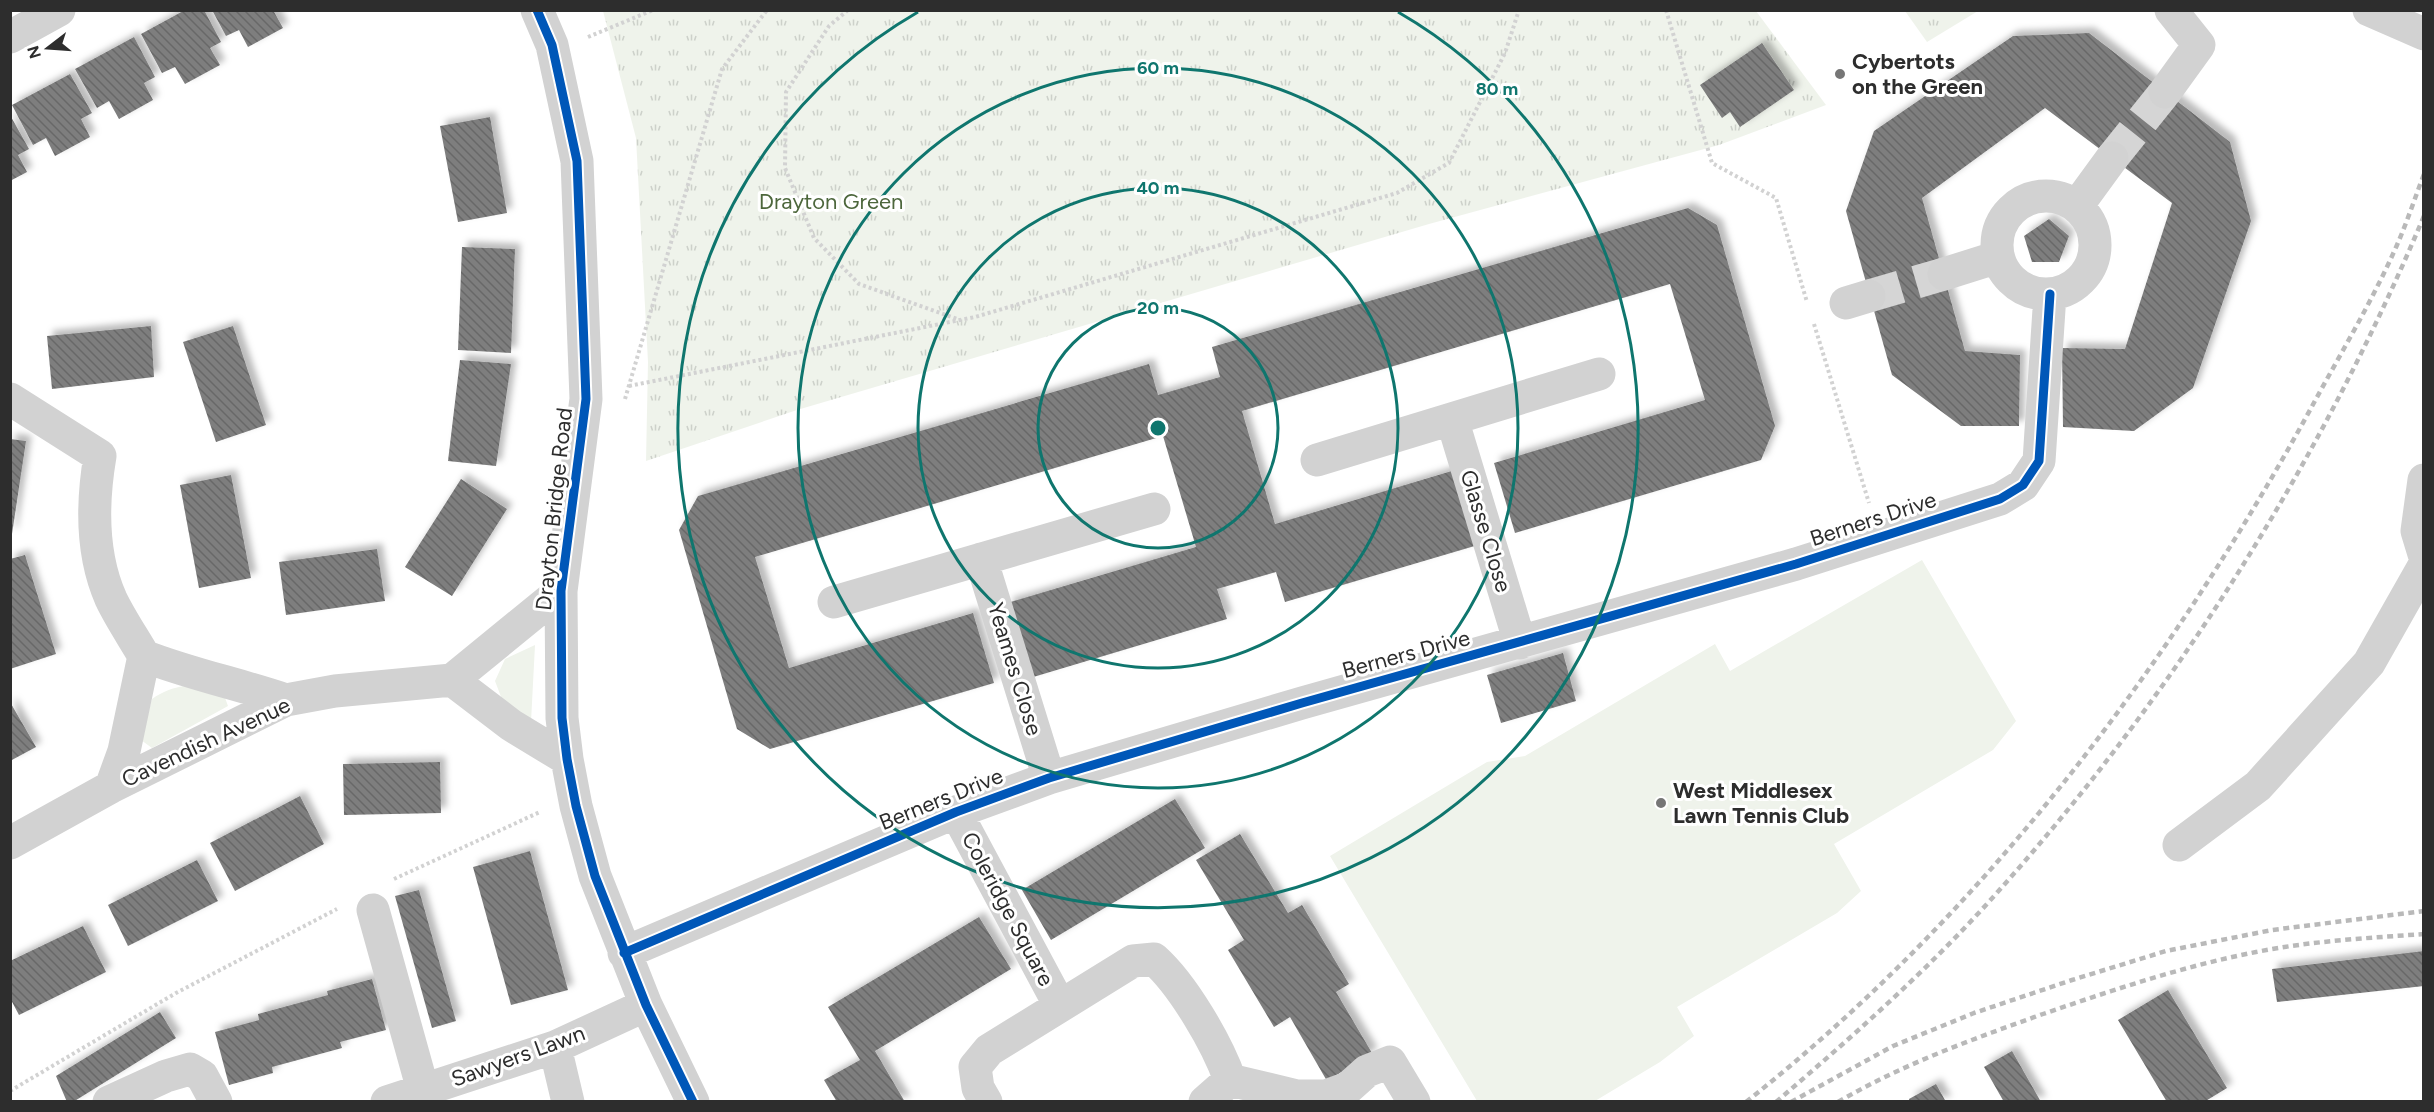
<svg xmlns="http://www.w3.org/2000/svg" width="2434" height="1112" font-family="Figtree,sans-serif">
<defs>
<pattern id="park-tufts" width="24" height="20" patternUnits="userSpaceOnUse" patternTransform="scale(1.5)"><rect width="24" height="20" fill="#eff3eb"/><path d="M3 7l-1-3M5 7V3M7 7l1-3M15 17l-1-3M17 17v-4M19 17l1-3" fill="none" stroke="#cdd1ca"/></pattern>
<pattern id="building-back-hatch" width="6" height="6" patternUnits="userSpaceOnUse" patternTransform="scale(1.5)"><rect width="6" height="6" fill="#7e7e7e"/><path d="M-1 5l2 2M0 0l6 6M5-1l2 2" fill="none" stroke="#686868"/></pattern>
<filter id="shadow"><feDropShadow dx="5.5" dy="-5.5" stdDeviation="3" flood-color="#0004"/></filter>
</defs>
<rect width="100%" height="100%" fill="#fff"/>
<path fill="#eff3eb" d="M 1922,560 L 2016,721 L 1993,750 L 1834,844 L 1861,891 L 1837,913 L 1677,1007 L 1694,1036 L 1660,1062 L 1595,1101 L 1477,1101 L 1330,856 L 1487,762 L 1525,756 L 1715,644 L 1730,671 Z
M 535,645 L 531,722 L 503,702 L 495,681 L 505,659 Z
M 220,684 L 228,706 L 152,748 L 141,740 L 152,699 C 174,684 193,684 220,684 Z"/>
<path fill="url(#park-tufts)" d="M 603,11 L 1756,11 L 1826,105 L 1719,145 L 1429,224 L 797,410 L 646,461 L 648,362 L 636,138 Z
M 1905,11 L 1978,11 L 1927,42 Z"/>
<path fill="url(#building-back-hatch)" filter="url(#shadow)" d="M 185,10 L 204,10 L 221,42 L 210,48 L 220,65 L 185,84 L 175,67 L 162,73 L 141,34 Z
M 212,10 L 273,10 L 283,28 L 248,47 L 239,30 L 226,36 Z
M 2089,33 L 2230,142 L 2251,221 L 2193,388 L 2134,431 L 2063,427 L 2062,348 L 2125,349 L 2172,203 L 2045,108 L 1922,198 L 1965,351 L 2020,355 L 2019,426 L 1961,426 L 1892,375 L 1846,211 L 1874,131 L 2013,36 Z
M 134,37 L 155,77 L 144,83 L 153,100 L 119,119 L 109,101 L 97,108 L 75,69 Z
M 1762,43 L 1794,90 L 1740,127 L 1730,112 L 1722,118 L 1700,85 Z
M 70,74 L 92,113 L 81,119 L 90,137 L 55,156 L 46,138 L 33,145 L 12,105 Z
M 10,115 L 29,149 L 18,155 L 27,172 L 10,181 Z
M 490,117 L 507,213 L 458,222 L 440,126 Z
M 1688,208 L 1717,225 L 1775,426 L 1761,460 L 1515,533 L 1494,463 L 1705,400 L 1670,284 L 1242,411 L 1275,524 L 1455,470 L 1478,545 L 1285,602 L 1276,572 L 1217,589 L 1227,619 L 1030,678 L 1007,603 L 1196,547 L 1163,436 L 755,557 L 789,668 L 973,613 L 994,683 L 770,749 L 737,729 L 679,530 L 698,496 L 1149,364 L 1158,395 L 1220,377 L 1212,347 Z
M 2049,219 L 2069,236 L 2059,262 L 2032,262 L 2024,236 Z
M 462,247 L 515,249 L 511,353 L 458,350 Z
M 151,326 L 154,377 L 52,389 L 47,336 Z
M 233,326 L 266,425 L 216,442 L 183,342 Z
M 460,360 L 511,364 L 496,466 L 448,461 Z
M 10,439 L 26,441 L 12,534 L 10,534 Z
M 231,475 L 251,578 L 199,588 L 180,485 Z
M 461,479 L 507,509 L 452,596 L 405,567 Z
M 377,549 L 385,601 L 286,615 L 279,562 Z
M 25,555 L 56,654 L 10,669 L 10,559 Z
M 1563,653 L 1576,701 L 1501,723 L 1487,675 Z
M 10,702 L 36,747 L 10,761 Z
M 440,762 L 441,813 L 344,815 L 343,764 Z
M 300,796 L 324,844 L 235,891 L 210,843 Z
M 1175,799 L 1205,848 L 1051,940 L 1022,890 Z
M 1240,834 L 1288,913 L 1302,905 L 1349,984 L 1336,992 L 1372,1053 L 1327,1081 L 1290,1017 L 1274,1027 L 1228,950 L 1244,940 L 1196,860 Z
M 530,851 L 568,990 L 511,1005 L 473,867 Z
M 197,860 L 218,901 L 128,946 L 108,905 Z
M 419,890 L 456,1021 L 432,1028 L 395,896 Z
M 979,917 L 1011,969 L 875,1051 L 905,1102 L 837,1102 L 824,1080 L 860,1060 L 828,1007 Z
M 83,926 L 106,972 L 19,1015 L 10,998 L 10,961 Z
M 2424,951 L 2424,986 L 2277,1002 L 2272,969 Z
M 372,979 L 386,1030 L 340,1042 L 342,1048 L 272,1067 L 273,1073 L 229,1085 L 215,1032 L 259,1020 L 258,1014 L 328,995 L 327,991 Z
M 2168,990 L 2227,1088 L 2204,1102 L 2167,1102 L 2118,1020 Z
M 160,1012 L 176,1038 L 73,1102 L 67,1102 L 56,1076 Z
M 2012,1051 L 2041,1102 L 2004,1102 L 1984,1067 Z
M 1936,1084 L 1946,1102 L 1910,1102 L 1909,1099 Z"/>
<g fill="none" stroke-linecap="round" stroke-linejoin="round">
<path stroke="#d5d5d5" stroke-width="33" stroke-dasharray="33 16" stroke-linecap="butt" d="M 2112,158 L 2165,92
M 1869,296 L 1944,274"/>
<path stroke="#d2d2d2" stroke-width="4" stroke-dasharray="3 3" stroke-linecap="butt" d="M 848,10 L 829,26 L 786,92 L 785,168 L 814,238 L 859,284 L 957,319
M 1666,10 L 1712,163 L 1776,198 L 1807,302
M 588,37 L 653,10
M 1814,324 L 1869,503
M 629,386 L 975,317 L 1397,193 L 1449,163 L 1505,53 L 1519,10
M 625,399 L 722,69 L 767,10
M 394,879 L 540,812
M 10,1091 L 176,993 L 337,909"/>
<path stroke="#d2d2d2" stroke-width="33" d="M 537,10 L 552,45 L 577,161 L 586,399 L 561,591 L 562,718 L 567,759 L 576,806 L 595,876 L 646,1005 L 693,1102
M 2369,10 L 2424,34
M 10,37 L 59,10
M 2165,92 L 2199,45 L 2171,10
M1997 245a49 49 0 1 1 98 0a49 49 0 1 1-98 0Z
M 2077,206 L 2112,158
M 1944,274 L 1998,257
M 1846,303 L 1869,296
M 10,399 L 100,456 C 92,503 91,554 111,599 C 120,618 133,637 144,656 L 124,751 L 111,787
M 1452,419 L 1520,643
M 1317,460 L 1599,374
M 2424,480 L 2417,531 L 2424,554
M 981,559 L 1049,778
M 834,602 L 1154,509
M 144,656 C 190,674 239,684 286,700
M 452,680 L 561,591
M 956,812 L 1060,1006
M 10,843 L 111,787 L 286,700 L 335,691 L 452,680 L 511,725 L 567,759
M 2179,845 L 2258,786 L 2369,663 L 2424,566
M 373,910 L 423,1090
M 624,953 L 956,812 L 1049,778 L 1302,703 L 1796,564 L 2000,499 L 2023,485 L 2039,461 L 2050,294
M 555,1047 L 568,1102
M 1230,1080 L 1297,1096 L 1326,1096 L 1348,1088 L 1367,1071 L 1390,1062 L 1414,1102
M 109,1102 L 166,1076 L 190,1069 L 202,1076 L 216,1102
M 387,1102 L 555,1047 L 646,1005
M 986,1102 L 978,1088 L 975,1067 L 989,1050 L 1133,961 L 1154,959 C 1183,985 1217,1043 1230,1080 L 1205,1102"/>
<path stroke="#b9b9b9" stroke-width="4.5" stroke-dasharray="6 4.5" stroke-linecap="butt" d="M 1746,1102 C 1980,917 2167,671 2310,410 C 2339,356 2372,302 2397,245 C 2407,222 2415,198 2424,174
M 1776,1102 C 1852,1037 1929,969 1995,895 C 2175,694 2319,465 2424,216
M 1791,1102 L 1893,1046 L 1974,1013 L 2072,980 L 2166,951 L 2272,930 L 2424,911
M 1838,1102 C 1903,1064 1973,1039 2043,1014 C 2113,990 2184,966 2256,952 C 2311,941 2368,938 2424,934"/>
<defs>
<path id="cycleway" d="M 537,10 L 552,45 L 577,161 L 586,399 L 561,591 L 562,718 L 567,759 L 576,806 L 595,876 L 646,1005 L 693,1102
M 624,953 L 956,812 L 1049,778 L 1302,703 L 1796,564 L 2000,499 L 2023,485 L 2039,461 L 2050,294"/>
</defs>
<use href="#cycleway" stroke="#fff" stroke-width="13"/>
<use href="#cycleway" stroke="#0057b8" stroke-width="9"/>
</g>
<g fill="none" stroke="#0f766e" stroke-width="3">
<circle cx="1158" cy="428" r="120"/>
<circle cx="1158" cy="428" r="240"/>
<circle cx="1158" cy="428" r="360"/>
<path d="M1398 12A480 480 0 1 1 918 12"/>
</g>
<g fill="#767676" stroke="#fff" stroke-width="2">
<circle cx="1840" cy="74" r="6"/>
<circle cx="1661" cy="803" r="6"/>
</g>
<g text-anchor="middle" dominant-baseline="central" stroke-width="6" stroke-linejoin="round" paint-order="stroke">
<g font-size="22" font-weight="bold" fill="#2d2d2d" stroke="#fff" text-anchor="start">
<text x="1852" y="61">Cybertots<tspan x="1852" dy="25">on the Green</tspan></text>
<text x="1673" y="790">West Middlesex<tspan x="1673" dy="25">Lawn Tennis Club</tspan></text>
</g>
<g font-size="22" fill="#4d673c" stroke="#fff">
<text x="831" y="201">Drayton Green</text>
</g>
<g font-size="22" fill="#2d2d2d" stroke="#fff">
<text transform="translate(554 509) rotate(-84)">Drayton Bridge Road</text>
<text transform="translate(1873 519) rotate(-18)">Berners Drive</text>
<text transform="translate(1486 531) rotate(73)">Glasse Close</text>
<text transform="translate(1406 654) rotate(-15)">Berners Drive</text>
<text transform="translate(1015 669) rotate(73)">Yeames Close</text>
<text transform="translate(206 742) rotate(-25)">Cavendish Avenue</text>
<text transform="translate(941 799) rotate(-22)">Berners Drive</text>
<text transform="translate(1008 909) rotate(62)">Coleridge Square</text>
<text transform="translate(518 1056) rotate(-20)">Sawyers Lawn</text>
</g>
</g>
<circle cx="1158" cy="428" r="9" fill="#0f766e" stroke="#fff" stroke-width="3"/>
<g font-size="18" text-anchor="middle" font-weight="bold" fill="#0f766e" stroke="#fff" stroke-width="6" stroke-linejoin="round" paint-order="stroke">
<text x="1158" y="74">60 m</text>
<text x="1497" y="95">80 m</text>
<text x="1158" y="194">40 m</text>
<text x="1158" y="314">20 m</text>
</g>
<rect width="2434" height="1112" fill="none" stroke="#2d2d2d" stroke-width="24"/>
<g transform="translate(48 48) rotate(253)" stroke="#ffffff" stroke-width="4.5" paint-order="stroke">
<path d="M0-4.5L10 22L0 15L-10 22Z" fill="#2d2d2d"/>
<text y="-9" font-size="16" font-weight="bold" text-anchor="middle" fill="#2d2d2d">N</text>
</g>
</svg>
